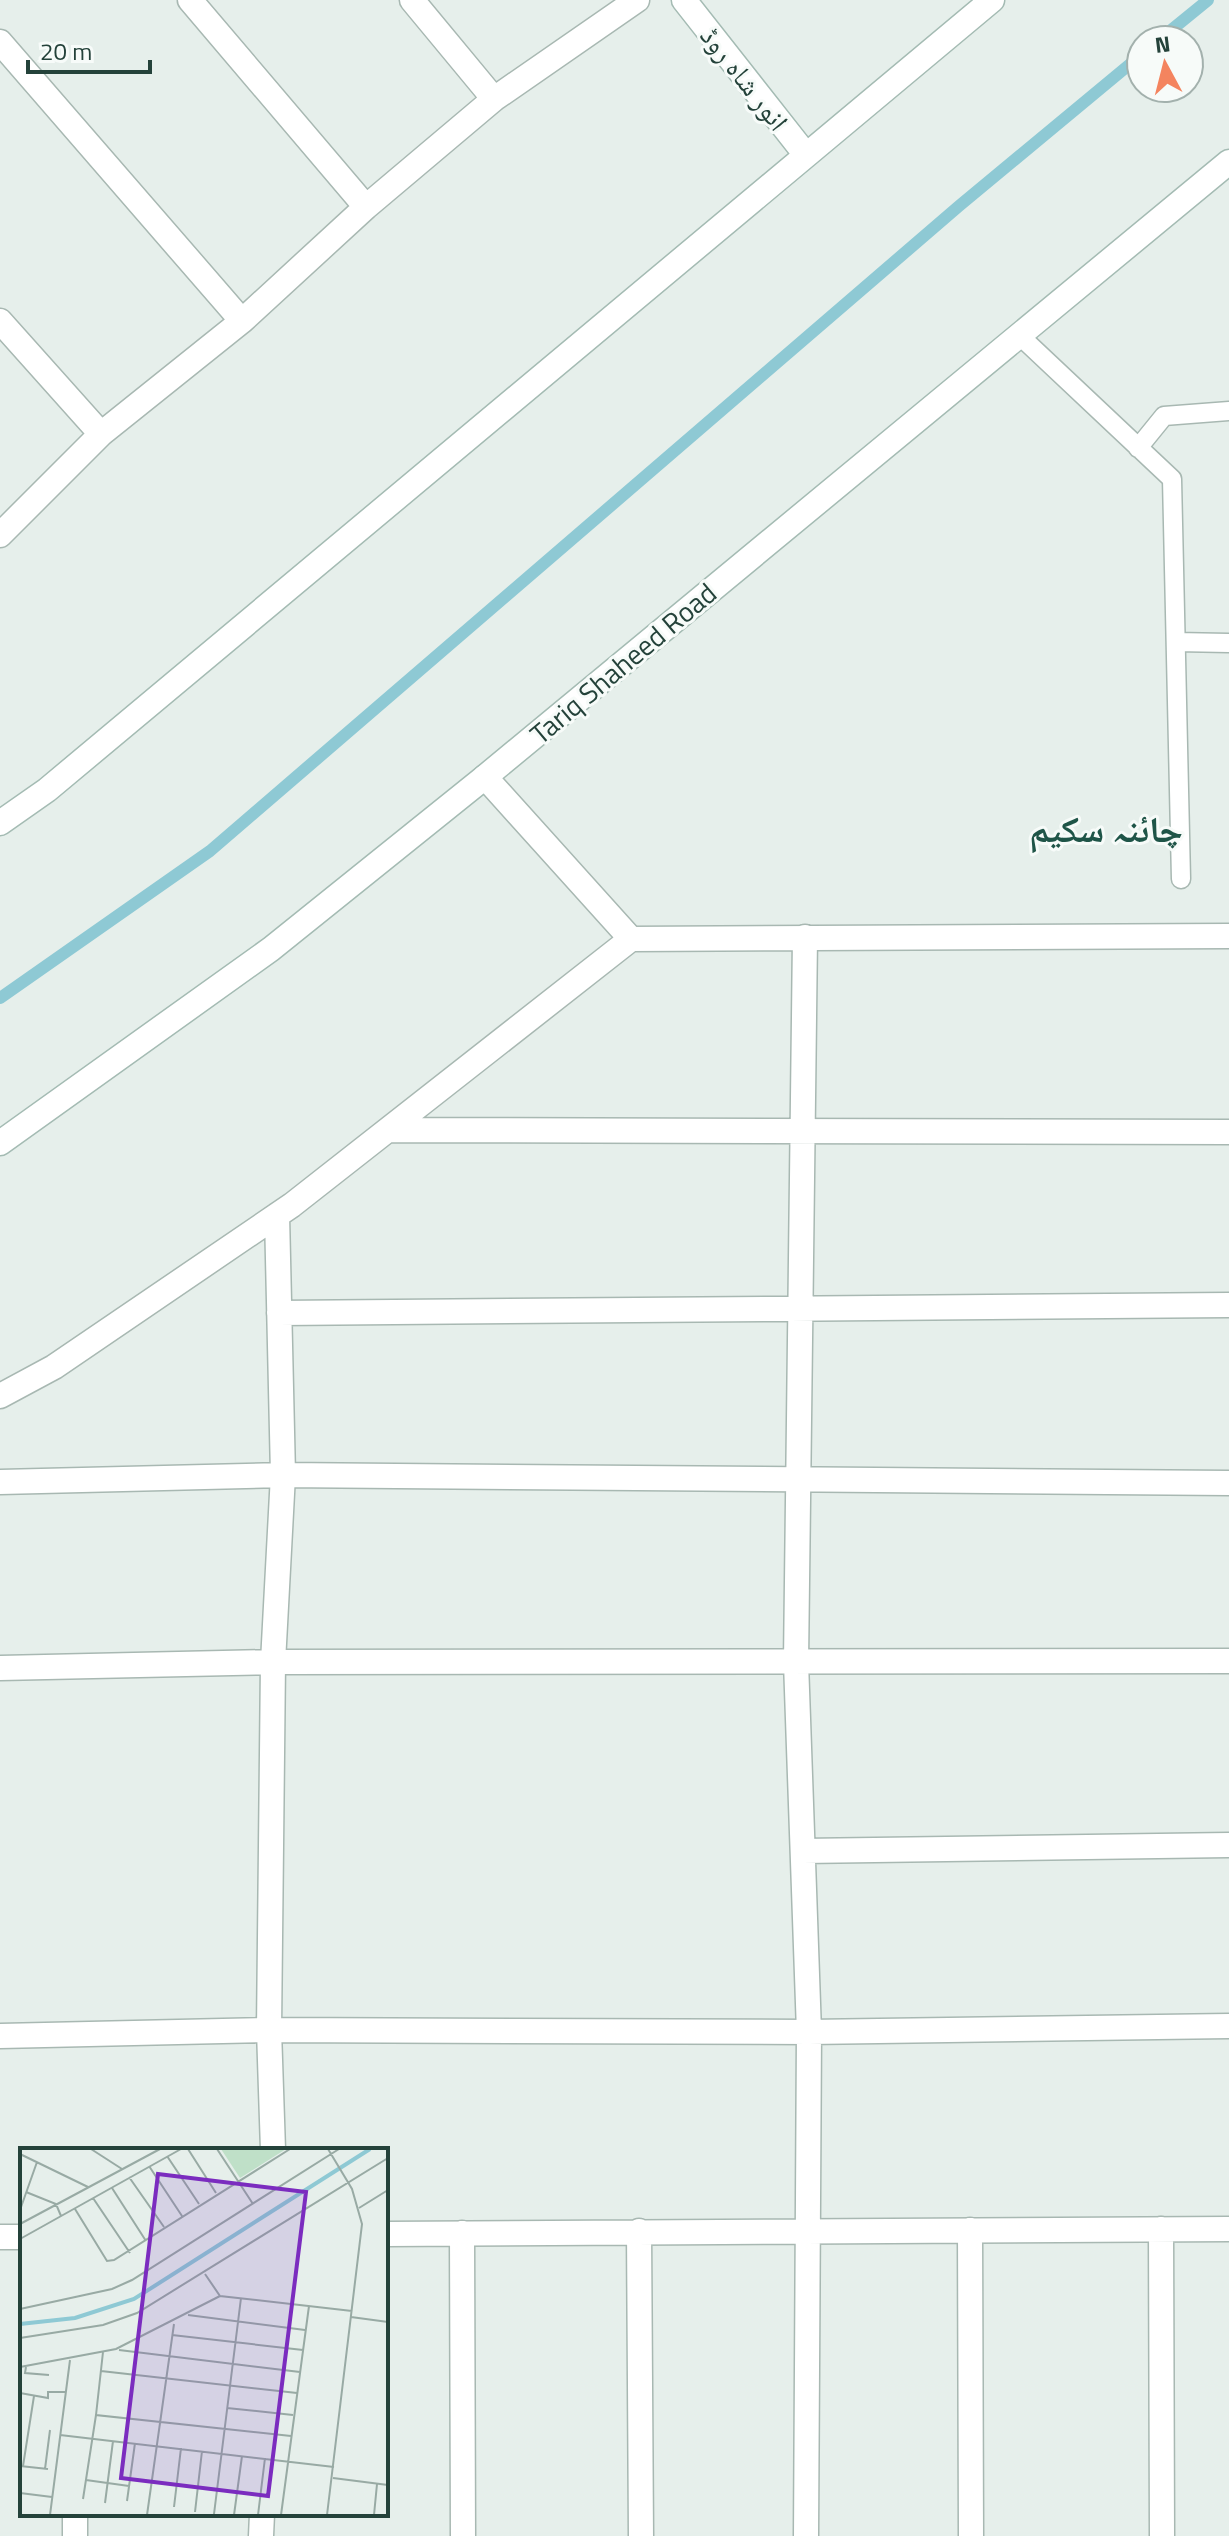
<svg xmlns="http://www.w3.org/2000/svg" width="1229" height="2536" font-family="'Titillium Web','Noto Naskh Arabic',sans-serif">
<rect width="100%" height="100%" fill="#e6efeb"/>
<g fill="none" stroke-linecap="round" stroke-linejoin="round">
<path stroke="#8ec9d4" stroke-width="12" d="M 1159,40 L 1208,0
M 0,998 L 210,851 L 959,206 L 1141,55"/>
<defs>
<path id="lane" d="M 1019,335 L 1172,479 L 1181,879
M 1138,448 L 1164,416 L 1229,411
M 1176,642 L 1229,643"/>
<path id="street" d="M 190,0 L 366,207
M 412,0 L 494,99
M 0,42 L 242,321
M 0,321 L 101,434
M 0,535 L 101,434 L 242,321 L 366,207 L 494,99 L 637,0
M 485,777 L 631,939 L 1229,936
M 805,937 L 796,1662 L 809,2032 L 806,2536
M 388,1130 L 1229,1132
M 279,1313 L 1229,1305
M 0,1396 L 54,1367 L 292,1205 L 631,939
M 0,1482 L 283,1475 L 1229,1483
M 0,1668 L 273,1662 L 1229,1661
M 803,1851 L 1229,1845
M 0,2036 L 269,2030 L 809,2032 L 1229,2026
M 273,2150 L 269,2030 L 273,1662 L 283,1475 L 277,1215
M 1161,2229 L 1162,2536
M 970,2230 L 971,2536
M 639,2231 L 641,2536
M 462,2233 L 463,2536
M 386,2234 L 1229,2229
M 0,2237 L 22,2237
M 75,2536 L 75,2514
M 261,2536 L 262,2514"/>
<path id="secondary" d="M 684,0 L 806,155
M 0,823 L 47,790 L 992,0
M 0,1143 L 271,949 L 485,777 L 1229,162"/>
</defs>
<use href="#lane" stroke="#a8b8b2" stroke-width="21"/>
<use href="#street" stroke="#a8b8b2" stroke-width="27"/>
<use href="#secondary" stroke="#a4bbb3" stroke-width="27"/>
<use href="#lane" stroke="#fff" stroke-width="18"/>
<use href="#street" stroke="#fff" stroke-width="24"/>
<use href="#secondary" stroke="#fff" stroke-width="24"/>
</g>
<g text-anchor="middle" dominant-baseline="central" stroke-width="6" stroke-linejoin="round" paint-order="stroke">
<g font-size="28" fill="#24423a" stroke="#f7fbf9">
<text transform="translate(745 78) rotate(52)">انور شاہ روڈ</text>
<text transform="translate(623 663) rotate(-40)">Tariq Shaheed Road</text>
</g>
<g font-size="36" font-weight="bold" fill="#1f5548" stroke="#f7fbf9">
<text x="1106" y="828">چائنہ سکیم</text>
</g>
</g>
<g transform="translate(20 2148)">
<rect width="368" height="368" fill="#e6efeb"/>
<path d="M 201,1 L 266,1 L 220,30 Z" fill="#bfe0c8"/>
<path fill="none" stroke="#8ec9d4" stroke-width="4" d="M 0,176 L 55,170 L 114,151 L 350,1"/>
<path fill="none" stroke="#98aaa4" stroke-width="2" d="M 71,1 L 102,21M 168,1 L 196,45M 197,1 L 233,56M 0,6 L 68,39M 147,8 L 179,56M 129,18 L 162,68M 109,29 L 144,79M 92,40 L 126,93M 6,44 L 36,56 L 41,68M 73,50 L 110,105M 339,60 L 368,42M 55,61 L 87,113 L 94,112 L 270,1M 0,62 L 17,14M 0,76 L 140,1M 0,91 L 161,1M 185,126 L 200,148 L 332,163M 0,161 L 92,141 L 112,132 L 319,1M 168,167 L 285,182M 331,169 L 368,174M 152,187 L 283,202M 0,190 L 83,177 L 117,165 L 368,10M 99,202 L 280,224M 83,204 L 76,267 L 271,288M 0,219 L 96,201 L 200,148M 6,219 L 5,225 L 29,227M 81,223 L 277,245M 0,245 L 28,250 L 28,244 L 46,244M 207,260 L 273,267M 40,287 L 314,319M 0,318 L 28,321M 3,318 L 14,248M 25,321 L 30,282M 313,330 L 368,337M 66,332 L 109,338M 0,345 L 32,349M 63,351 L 76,267M 107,353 L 115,295M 85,355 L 93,293M 154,359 L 161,300M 175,364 L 182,303M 194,366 L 221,150M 30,367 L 50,212M 127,367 L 154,176M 214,367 L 222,308M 238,367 L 245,310M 261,367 L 289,158M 307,367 L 342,76 L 332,41 L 308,1M 354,367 L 357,336"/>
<path fill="#7b2cbf" fill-opacity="0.15" stroke="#7b2cbf" stroke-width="4" d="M 138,26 L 286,44 L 248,348 L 101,330 Z"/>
<rect width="368" height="368" fill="none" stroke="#24423a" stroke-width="4"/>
</g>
<g transform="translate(1165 64) rotate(353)"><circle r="38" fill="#f7fbf9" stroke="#a3b1ad" stroke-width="2"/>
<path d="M0-6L14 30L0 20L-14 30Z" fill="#f4845f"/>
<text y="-12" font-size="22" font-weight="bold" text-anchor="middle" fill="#24423a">N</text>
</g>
<path d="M28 60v12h122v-12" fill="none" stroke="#24423a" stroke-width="4"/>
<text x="40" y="60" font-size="24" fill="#24423a" stroke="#f7fbf9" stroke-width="6" paint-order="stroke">20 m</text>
</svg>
